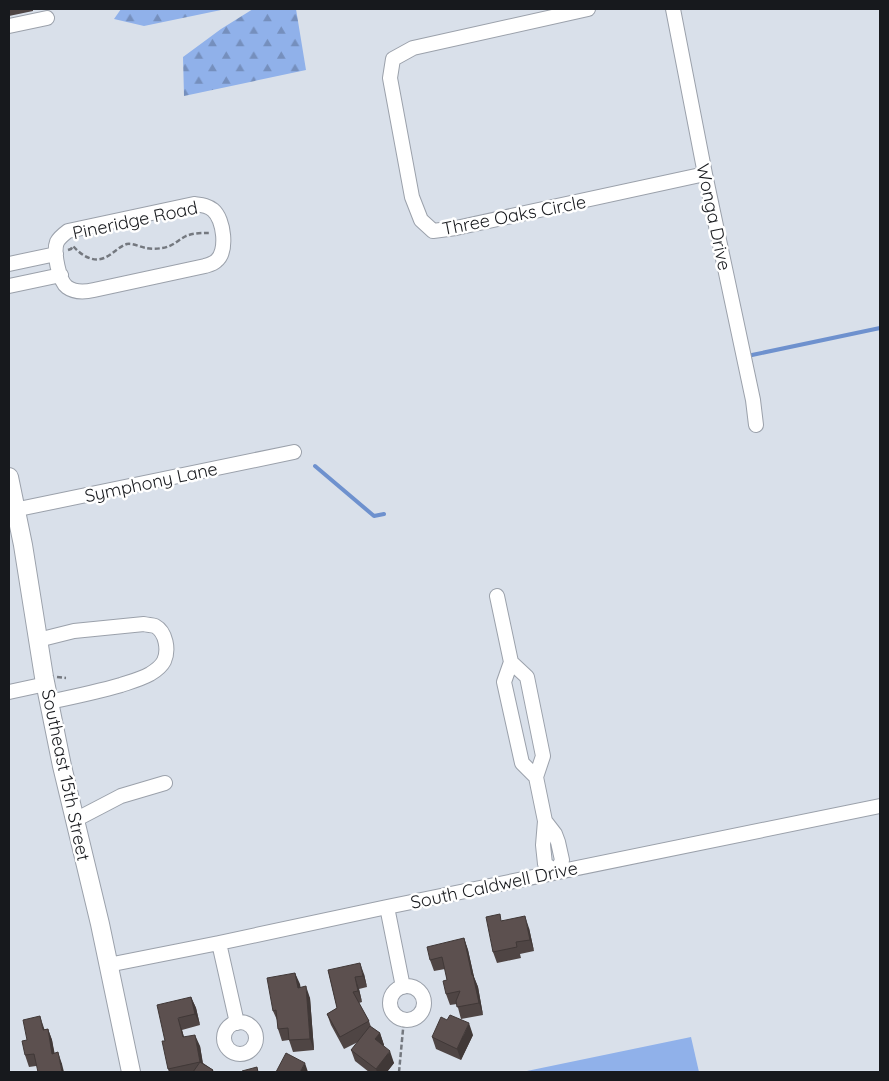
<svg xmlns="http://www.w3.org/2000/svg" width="889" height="1081" font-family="Quicksand,sans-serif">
<defs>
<pattern id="forest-firs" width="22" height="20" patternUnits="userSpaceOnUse" patternTransform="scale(1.25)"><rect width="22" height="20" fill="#90b1ea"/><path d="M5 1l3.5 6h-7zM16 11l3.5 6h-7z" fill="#758fbd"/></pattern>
</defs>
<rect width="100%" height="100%" fill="#d9e0ea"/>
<path fill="url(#forest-firs)" d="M 121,9 L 226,9 L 144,26 L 114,19 Z
M 253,9 L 296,9 L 306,70 L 184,96 L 183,57 L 221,29 Z"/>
<path fill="#90b1ea" d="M 691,1037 L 699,1072 L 522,1072 Z"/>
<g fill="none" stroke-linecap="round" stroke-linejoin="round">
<path stroke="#6e91ce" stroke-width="4" d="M 752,355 L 880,328
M 315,466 L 374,516 L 384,514"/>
<defs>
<path id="minor" d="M 588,9 L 413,48 L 393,59 L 390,78 L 412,197 L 421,220 L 433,231 L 456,228 L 705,174
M 673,9 L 705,174 L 753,400 L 756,425
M 9,26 L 47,18
M 194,204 C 201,205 207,205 213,210 C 224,219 228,252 216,261 C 213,264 208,265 205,266 L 94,290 C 85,292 75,293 67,287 C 59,281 53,252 57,242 C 59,238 64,234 68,231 Z
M 9,264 L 56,254
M 9,286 L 61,275
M 9,511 L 294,452
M 497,596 L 511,662 L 504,682 L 522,763 L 536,777 L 545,821 L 543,845 L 545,864 L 557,872 L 562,860 L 558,842 L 555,834 L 545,821
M 38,640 L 74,631 L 144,624 C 147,625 152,625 155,626 C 166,632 169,650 164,661 C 161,667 155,671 150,674 C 141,679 130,682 121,685 C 97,692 73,697 49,702
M 511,662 L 527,677 L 543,756 L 536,777
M 9,692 L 46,684
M 75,820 L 121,796 L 165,783
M 387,907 L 403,987
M 219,943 L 237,1023
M 108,965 L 219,943 L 387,907 L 880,806
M390 1003a17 17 0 1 1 34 0a17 17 0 1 1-34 0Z
M224 1038a16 16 0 1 1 32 0a16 16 0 1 1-32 0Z"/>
<path id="major" d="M 9,477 L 23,545 L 44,677 L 62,766 L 100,924 L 131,1072"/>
</defs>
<use href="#minor" stroke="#9ba1ab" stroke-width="16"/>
<use href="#major" stroke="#9ba1ab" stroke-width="20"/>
<path stroke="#74787f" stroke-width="2.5" stroke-dasharray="5 2.5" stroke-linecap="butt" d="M 68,250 L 71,249 L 73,246 C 80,254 92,263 104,258 C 112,255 118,247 127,244 C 133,243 140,247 146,248 C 151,249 157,249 162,248 C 172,247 178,240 186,236 C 193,233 202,233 209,233
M 57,677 L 66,678
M 399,1072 L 404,1019"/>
<use href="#minor" stroke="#fff" stroke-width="14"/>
<use href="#major" stroke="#fff" stroke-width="18"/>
</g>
<path fill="#4f4544" d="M 9,9 L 35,9 L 33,9 L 33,11 L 9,16 Z
M 502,920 L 529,928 L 534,951 L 520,954 L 521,958 L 497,963 L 493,952 Z
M 464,938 L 468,950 L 474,977 L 478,987 L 483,1015 L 461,1019 L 457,1004 L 450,1005 L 446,994 L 447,980 L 445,969 L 434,971 L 430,960 Z
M 328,970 L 364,974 L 367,987 L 359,989 L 362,1002 L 359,1003 L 369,1021 L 371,1027 L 380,1033 L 384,1045 L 383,1046 L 394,1063 L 387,1072 L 369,1072 L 355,1061 L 351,1050 L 358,1042 L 344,1049 L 331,1025 L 327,1014 L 337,1008 Z
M 295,973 L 300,988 L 310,998 L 314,1050 L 293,1052 L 289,1040 L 282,1041 L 278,1029 L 277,1020 L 273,1011 Z
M 191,997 L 196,1008 L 200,1025 L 182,1030 L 184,1037 L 200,1046 L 203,1063 L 213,1070 L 214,1072 L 169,1072 L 168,1069 L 165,1041 Z
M 45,1029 L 48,1029 L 52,1040 L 54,1053 L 62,1064 L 36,1066 L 29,1067 L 25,1055 L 27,1040 Z
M 473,1035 L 461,1060 L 436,1049 L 432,1037 Z"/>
<path fill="#403837" d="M 525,916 L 529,928 L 534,951 L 530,940 Z
M 464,938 L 468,950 L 474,977 L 478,987 L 483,1015 L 479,1003 Z
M 360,963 L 364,974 L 367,987 L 363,976 Z
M 295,973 L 300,984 L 303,1000 L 298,988 Z
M 355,977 L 359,989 L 362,1002 L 358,991 Z
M 306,986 L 310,998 L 314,1050 L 310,1039 Z
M 191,997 L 196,1008 L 200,1025 L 195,1014 Z
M 40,1016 L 44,1028 L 47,1041 L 43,1030 Z
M 178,1018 L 182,1030 L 187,1049 L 183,1037 Z
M 469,1023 L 473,1035 L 461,1060 L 457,1049 Z
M 48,1029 L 52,1040 L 57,1065 L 52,1054 Z
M 380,1033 L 384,1045 L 379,1051 L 375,1039 Z
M 195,1035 L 200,1046 L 204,1072 L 200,1062 Z
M 390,1051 L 394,1063 L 387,1072 L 377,1072 L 376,1069 Z
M 58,1052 L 62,1064 L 64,1072 L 62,1072 Z
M 305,1063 L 308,1072 L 300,1072 Z"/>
<path fill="#5c504f" stroke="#403837" d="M 500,914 L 501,921 L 525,916 L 530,940 L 516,942 L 517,947 L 493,952 L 486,917 Z
M 464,938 L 472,975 L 473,975 L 479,1003 L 457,1007 L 456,1001 L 460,991 L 446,994 L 443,981 L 447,980 L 442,957 L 430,960 L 427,947 Z
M 360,963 L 363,976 L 355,977 L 358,991 L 353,992 L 369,1021 L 340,1037 L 327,1014 L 337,1008 L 328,970 Z
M 295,973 L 298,988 L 306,986 L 310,1039 L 289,1040 L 288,1028 L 278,1029 L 276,1010 L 273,1011 L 267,978 Z
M 191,997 L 195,1014 L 178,1018 L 183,1037 L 195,1035 L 200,1062 L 213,1070 L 211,1072 L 193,1072 L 200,1062 L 168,1069 L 162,1041 L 165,1041 L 157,1005 Z
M 450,1015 L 469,1023 L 457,1049 L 432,1037 L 441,1017 L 447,1020 Z
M 40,1016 L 43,1030 L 48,1029 L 52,1054 L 58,1052 L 62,1072 L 38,1072 L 34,1054 L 25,1055 L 22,1041 L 27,1040 L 23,1020 Z
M 370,1026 L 380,1033 L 375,1039 L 390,1051 L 376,1069 L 351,1050 Z
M 286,1053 L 305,1063 L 300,1072 L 276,1072 Z
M 257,1067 L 258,1072 L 242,1072 L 242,1071 Z"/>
<g text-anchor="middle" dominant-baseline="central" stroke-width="5" stroke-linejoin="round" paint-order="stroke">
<g font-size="18" fill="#17191d" stroke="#fff">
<text transform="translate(514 215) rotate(-11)">Three Oaks Circle</text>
<text transform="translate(714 217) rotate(78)">Wonga Drive</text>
<text transform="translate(135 220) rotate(-12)">Pineridge Road</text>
<text transform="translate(151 482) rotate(-12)">Symphony Lane</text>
<text transform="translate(66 775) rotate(78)">Southeast 15th Street</text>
<text transform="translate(494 885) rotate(-12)">South Caldwell Drive</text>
</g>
</g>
<rect width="889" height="1081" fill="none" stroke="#17191d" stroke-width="20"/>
</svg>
